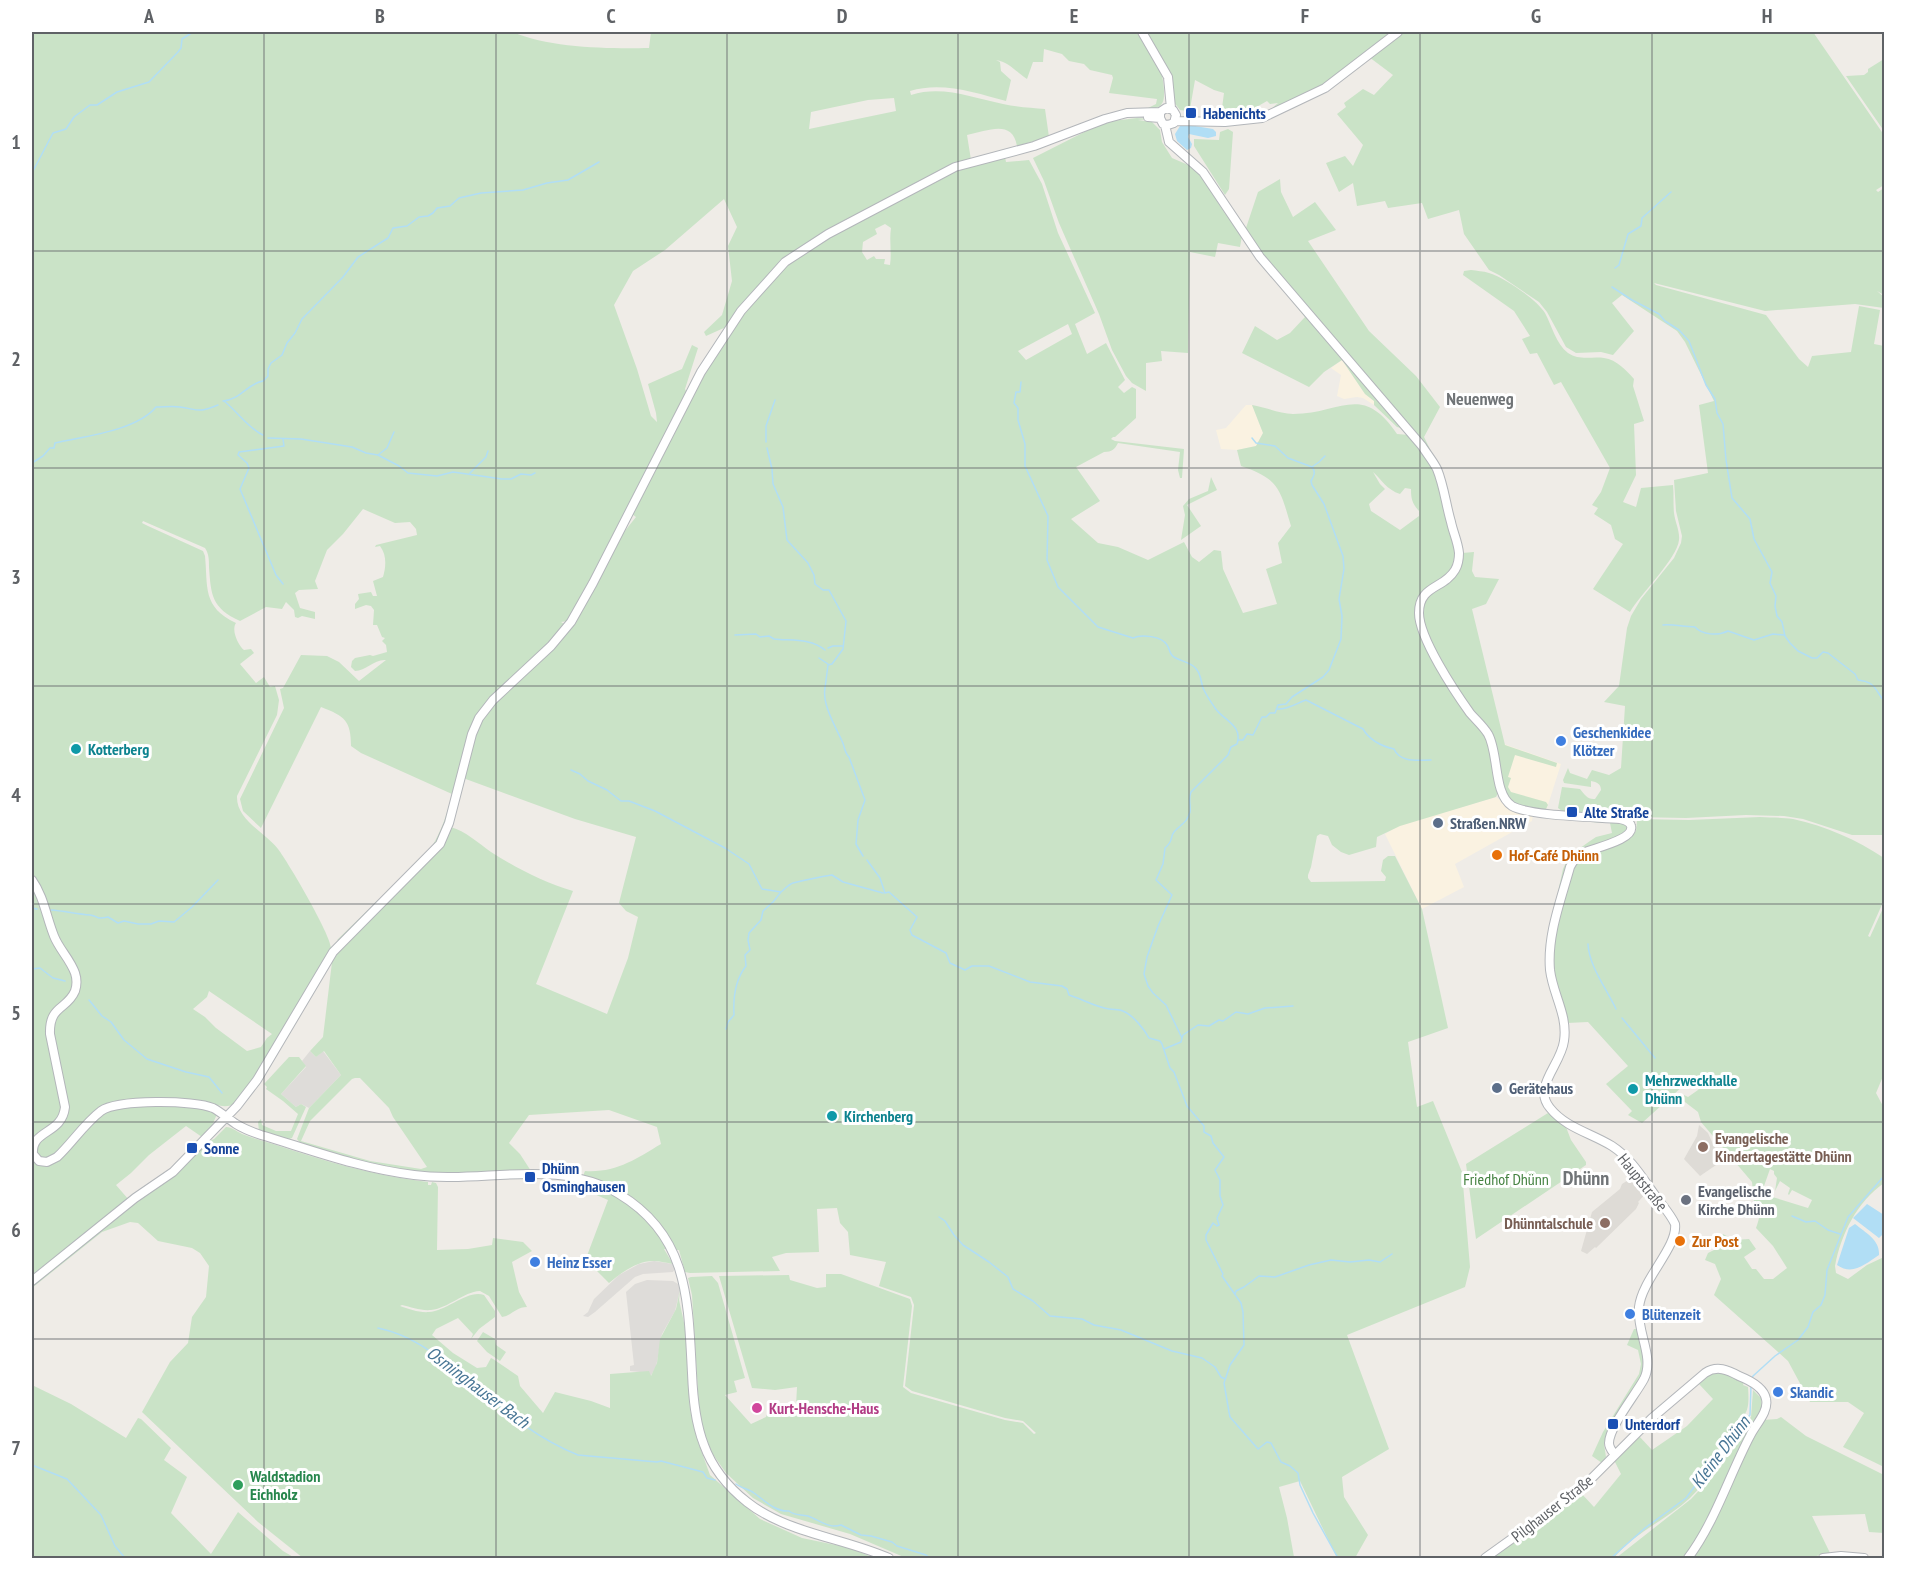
<svg xmlns="http://www.w3.org/2000/svg" width="1916" height="1590" font-family="'PT Sans Narrow',sans-serif">
<rect width="100%" height="100%" fill="#efece7"/>
<path fill="#faf2e1" d="M 1342,360 L 1365,394 L 1374,401 L 1374,405 L 1363,398 L 1357,397 L 1344,399 L 1337,396 L 1341,375 L 1331,368 Z
M 1246,405 L 1252,405 L 1263,433 L 1256,446 L 1237,450 L 1221,449 L 1216,430 L 1226,428 Z
M 1495,743 L 1501,743 L 1561,764 L 1547,808 L 1511,802 Z
M 1496,797 L 1504,803 L 1533,814 L 1532,821 L 1455,864 L 1464,887 L 1422,909 L 1385,834 L 1400,825 Z"/>
<path fill="#dedcd9" d="M 310,1051 L 316,1057 L 323,1051 L 341,1075 L 309,1108 L 301,1104 L 296,1107 L 281,1094 L 306,1067 L 302,1061 Z
M 654,1261 L 673,1264 L 675,1269 L 673,1272 L 643,1274 L 635,1277 L 595,1312 L 588,1317 L 583,1316 L 588,1312 L 594,1299 L 619,1275 L 639,1264 Z
M 647,1280 L 673,1281 L 678,1284 L 680,1290 L 675,1311 L 662,1334 L 656,1367 L 650,1377 L 640,1372 L 630,1371 L 630,1366 L 634,1365 L 626,1292 L 635,1284 Z"/>
<path fill="#dedbd6" d="M 1699,1125 L 1708,1133 L 1712,1142 L 1718,1153 L 1717,1161 L 1719,1163 L 1700,1176 L 1684,1159 L 1697,1136 Z
M 1633,1177 L 1638,1178 L 1648,1191 L 1638,1202 L 1639,1203 L 1636,1209 L 1596,1248 L 1595,1247 L 1587,1254 L 1581,1251 L 1592,1212 L 1620,1189 L 1622,1184 Z"/>
<path fill="#cae3c7" fill-rule="evenodd" d="M 32,32 L 513,32 C 549,48 610,49 649,48 L 651,32 L 1136,32 C 1151,53 1165,67 1164,95 C 1164,107 1157,109 1146,109 L 1156,104 L 1157,99 L 1109,93 L 1113,78 L 1112,75 L 1090,70 L 1084,64 L 1069,61 L 1062,54 L 1044,49 L 1043,62 L 1033,62 L 1027,79 C 1016,72 1009,62 996,60 L 1000,62 L 1001,71 L 1011,80 L 1006,101 C 976,93 942,81 910,91 L 911,95 C 943,85 972,98 1003,104 C 1017,107 1031,108 1045,109 L 1049,137 L 1017,146 C 1012,119 988,131 967,135 L 971,160 L 938,172 L 814,239 L 781,263 L 746,300 L 726,327 L 706,336 L 704,332 L 722,315 L 732,281 L 728,246 L 737,227 L 724,199 L 665,250 L 633,271 L 614,305 L 637,369 L 651,416 L 657,422 L 656,413 L 648,384 L 682,369 L 692,345 L 698,348 L 685,389 L 687,393 L 597,572 L 572,615 L 568,621 L 561,622 L 566,625 L 559,633 C 543,650 526,666 509,682 C 497,693 483,705 475,720 C 455,761 461,815 430,851 L 340,940 L 337,940 L 430,850 C 441,832 447,815 452,794 L 361,753 L 351,746 C 351,721 345,716 321,707 L 261,828 L 243,811 L 240,799 L 284,708 L 280,689 L 283,688 L 301,655 L 327,656 L 339,662 L 359,681 L 386,660 C 374,659 366,671 355,671 L 351,667 L 352,661 L 355,658 L 370,655 L 373,656 L 387,652 L 386,645 L 382,641 L 385,638 L 382,637 L 377,625 L 373,625 L 374,610 L 371,606 L 366,605 L 355,609 L 355,604 L 359,599 L 358,594 L 371,592 L 373,596 L 377,596 L 373,581 L 383,577 C 386,567 387,555 380,546 L 375,547 L 376,545 L 417,535 L 416,529 L 410,522 L 395,523 L 363,509 L 343,534 L 327,550 L 315,581 L 318,589 L 299,590 L 295,593 L 300,608 L 315,612 L 315,619 L 302,616 L 298,618 L 295,617 L 294,610 L 286,602 L 282,609 L 266,607 L 240,621 C 212,608 211,596 209,567 C 209,560 209,554 205,548 L 143,521 L 142,523 L 148,526 L 203,551 L 205,556 C 208,587 202,607 236,623 C 231,630 238,645 244,650 L 251,649 L 254,653 L 240,664 L 256,683 L 264,677 L 270,687 L 275,686 L 279,700 L 277,715 L 237,796 C 236,820 265,832 278,849 C 288,862 331,935 331,948 L 253,1082 C 240,1100 237,1111 212,1104 L 211,1108 L 217,1114 L 211,1128 L 202,1137 L 186,1126 L 149,1155 L 131,1173 L 116,1185 L 129,1200 L 32,1277 ZM 894,98 L 896,111 L 809,129 L 811,112 L 868,100 ZM 209,991 L 272,1034 L 267,1038 L 261,1047 L 247,1051 L 216,1028 L 205,1017 L 193,1009 L 207,997 Z
M 1145,32 L 1813,32 L 1884,135 L 1884,185 L 1876,190 L 1878,192 L 1884,188 L 1884,295 L 1877,291 L 1884,297 L 1884,308 L 1855,304 L 1765,311 L 1654,283 L 1656,285 L 1766,315 L 1799,359 L 1808,367 L 1812,356 L 1851,352 L 1859,306 L 1880,310 L 1874,344 L 1884,346 L 1884,835 L 1852,835 L 1803,819 L 1784,816 L 1746,815 L 1686,818 L 1633,817 L 1562,811 L 1558,808 L 1562,787 L 1580,789 C 1584,794 1588,800 1595,799 L 1601,790 C 1601,784 1597,782 1591,781 L 1591,787 L 1564,783 L 1563,780 L 1568,768 L 1570,773 L 1587,779 L 1592,770 L 1609,775 L 1621,768 L 1625,706 L 1604,702 L 1619,686 L 1627,628 L 1631,616 L 1641,599 L 1674,558 L 1681,543 L 1682,536 L 1676,511 L 1674,480 L 1708,473 L 1699,405 L 1714,401 L 1685,342 L 1677,331 L 1622,295 L 1612,303 L 1634,331 L 1613,355 L 1601,352 L 1576,353 L 1566,347 L 1547,312 L 1539,302 L 1499,275 L 1489,270 L 1464,234 L 1459,210 L 1428,219 L 1422,203 L 1388,208 L 1385,201 L 1357,206 L 1353,183 L 1339,192 L 1326,163 L 1345,156 L 1353,166 L 1363,145 L 1337,114 L 1346,107 L 1344,103 L 1363,89 L 1374,95 L 1393,75 L 1369,57 L 1327,84 L 1270,110 L 1278,103 L 1270,104 L 1267,101 L 1253,109 L 1246,117 L 1232,117 L 1222,108 L 1224,93 L 1214,90 L 1195,80 L 1190,109 L 1188,111 L 1180,110 L 1173,101 Z
M 1884,59 L 1884,131 L 1846,76 L 1864,75 L 1868,72 L 1868,69 Z
M 1137,118 L 1151,119 L 1138,120 L 1152,122 L 1160,130 L 1162,142 L 1172,158 L 1193,167 L 1201,175 L 1230,222 L 1212,192 L 1242,236 L 1240,247 L 1218,243 L 1215,257 L 1190,252 L 1188,353 L 1161,351 L 1162,361 L 1146,363 L 1146,391 L 1132,383 L 1126,376 L 1112,350 L 1099,314 L 1059,223 L 1044,181 L 1033,158 L 1104,122 Z
M 1228,129 L 1233,132 L 1229,189 L 1225,195 L 1194,146 L 1194,139 L 1219,140 L 1220,132 Z
M 1005,157 L 1006,162 L 1029,160 L 1042,184 L 1058,233 L 1095,313 L 1075,324 L 1087,354 L 1106,343 L 1125,380 L 1118,387 L 1124,393 L 1132,387 L 1136,389 L 1136,418 L 1115,437 L 1113,437 L 1111,439 L 1115,441 L 1184,449 L 1182,478 L 1180,478 L 1178,470 L 1180,452 L 1118,443 C 1115,449 1112,452 1104,452 L 1076,467 L 1100,501 L 1071,519 L 1098,543 L 1118,547 L 1148,560 L 1184,542 L 1192,557 L 1199,562 L 1214,550 L 1221,551 L 1223,569 L 1243,613 L 1277,604 L 1266,569 L 1282,563 L 1278,543 L 1291,526 C 1280,490 1280,479 1241,466 L 1237,450 L 1256,446 L 1263,433 L 1252,405 C 1265,407 1280,414 1293,414 C 1341,414 1362,382 1397,434 L 1409,435 L 1412,437 C 1419,446 1428,456 1433,467 C 1440,482 1460,552 1455,566 C 1446,586 1419,582 1416,609 C 1415,620 1418,630 1423,640 L 1427,637 C 1419,620 1419,602 1435,590 C 1442,585 1449,582 1454,575 C 1460,568 1460,561 1462,553 L 1474,552 L 1472,571 L 1475,577 L 1499,579 L 1486,604 L 1472,609 L 1505,745 L 1557,763 L 1556,767 L 1515,755 L 1508,777 L 1511,778 L 1508,787 L 1511,792 L 1546,802 L 1548,805 L 1545,811 C 1485,803 1511,784 1494,744 L 1490,746 L 1499,791 L 1496,797 L 1400,826 L 1377,837 L 1376,847 L 1349,855 L 1341,852 L 1332,845 L 1328,836 L 1320,834 L 1317,836 L 1311,867 L 1308,875 L 1308,878 L 1311,882 L 1385,881 L 1386,877 L 1381,871 L 1383,860 L 1388,856 L 1395,856 L 1422,909 L 1448,1028 L 1408,1042 L 1417,1107 L 1433,1101 L 1462,1172 L 1470,1267 L 1465,1287 L 1347,1335 L 1389,1449 L 1342,1477 L 1344,1497 L 1368,1535 L 1355,1558 L 1337,1558 L 1300,1481 L 1279,1487 L 1287,1518 L 1294,1557 L 1290,1558 L 906,1558 L 850,1534 L 781,1514 L 753,1498 L 726,1473 L 712,1453 L 702,1427 L 699,1408 L 692,1295 L 688,1278 L 691,1277 L 712,1276 L 718,1283 L 745,1378 L 734,1381 L 737,1392 L 725,1395 L 751,1424 L 766,1417 L 770,1406 L 796,1406 L 797,1387 L 775,1390 L 752,1388 L 719,1276 L 789,1275 L 790,1280 L 817,1288 L 826,1287 L 826,1274 L 841,1274 L 910,1299 L 912,1306 L 903,1387 L 911,1393 L 1005,1420 L 1023,1423 L 1034,1434 L 1036,1433 L 1023,1421 L 1005,1418 L 912,1391 L 905,1386 L 914,1305 L 911,1297 L 879,1286 L 886,1262 L 850,1255 L 848,1232 L 840,1223 L 837,1208 L 817,1209 L 819,1252 L 786,1253 L 772,1257 L 780,1271 L 690,1273 L 685,1272 L 679,1250 L 675,1250 C 648,1205 633,1191 583,1176 L 585,1171 C 616,1173 636,1159 661,1144 L 657,1127 L 609,1110 L 529,1115 L 509,1143 L 520,1154 L 531,1171 C 496,1172 461,1177 426,1174 C 383,1170 342,1156 301,1144 L 297,1139 L 309,1108 L 341,1075 L 324,1051 L 316,1057 L 310,1051 L 323,1037 L 332,962 L 306,1004 L 305,1002 L 336,951 L 440,847 L 450,827 C 466,831 478,843 491,852 C 518,869 543,882 573,891 L 536,984 L 607,1014 L 628,958 L 638,917 L 626,911 L 619,903 L 636,837 L 575,819 L 463,778 L 473,738 L 482,719 L 495,702 L 565,634 L 590,595 L 620,537 L 636,517 L 632,514 L 709,363 L 745,310 L 780,271 L 811,246 L 947,174 ZM 885,224 L 891,228 C 889,241 892,252 890,265 L 884,264 L 885,259 L 876,259 L 874,256 L 867,260 L 862,252 L 863,242 L 877,234 L 875,229 ZM 1068,324 L 1072,334 L 1026,360 L 1018,351 ZM 1373,472 C 1381,479 1387,490 1400,494 L 1405,488 L 1411,489 C 1411,499 1412,503 1419,511 L 1419,516 L 1400,530 L 1371,511 L 1369,504 L 1385,489 L 1380,484 ZM 355,1078 L 360,1078 L 389,1108 L 393,1117 L 427,1167 L 421,1169 L 370,1161 L 301,1141 L 310,1121 L 352,1079 Z
M 1280,179 L 1281,192 L 1293,217 L 1315,202 L 1336,230 L 1308,241 L 1369,331 L 1416,376 L 1440,407 L 1424,437 L 1439,467 L 1463,550 L 1462,550 L 1439,470 L 1264,258 L 1245,231 L 1258,192 Z
M 1249,248 L 1251,249 L 1401,428 L 1397,427 L 1374,405 L 1374,401 L 1365,394 L 1342,360 L 1324,372 L 1309,387 L 1242,353 L 1255,326 L 1277,340 L 1290,333 L 1305,317 Z
M 1471,270 C 1477,271 1483,271 1489,273 C 1504,277 1537,300 1545,313 C 1552,326 1556,344 1568,353 C 1580,361 1592,356 1604,358 C 1617,360 1626,370 1634,379 L 1633,386 L 1644,421 L 1634,424 L 1636,475 L 1623,502 L 1636,507 L 1641,488 L 1673,485 C 1674,494 1673,503 1674,513 C 1675,522 1680,531 1679,540 C 1677,559 1641,593 1630,612 L 1593,589 L 1623,544 L 1615,539 L 1611,525 L 1594,514 L 1598,508 L 1592,505 L 1601,492 L 1610,468 L 1561,382 L 1554,385 L 1537,353 L 1530,354 L 1522,339 L 1530,336 L 1514,311 L 1463,275 L 1464,271 Z
M 1211,477 L 1217,490 L 1187,505 L 1201,526 L 1181,540 L 1185,515 L 1183,506 L 1189,499 L 1208,491 Z
M 1760,817 C 1771,818 1782,817 1793,819 C 1826,826 1857,840 1884,858 L 1884,900 L 1868,936 L 1870,937 L 1884,906 L 1884,1074 L 1876,1093 L 1884,1108 L 1884,1183 C 1857,1202 1841,1234 1835,1266 L 1836,1273 L 1848,1279 L 1867,1265 L 1884,1257 L 1884,1467 L 1843,1447 L 1864,1413 L 1848,1402 L 1810,1402 L 1788,1361 L 1714,1295 L 1721,1279 L 1715,1264 L 1705,1260 L 1708,1253 L 1718,1248 L 1723,1234 L 1734,1240 L 1749,1239 L 1756,1249 L 1744,1257 L 1752,1269 L 1756,1269 L 1764,1279 L 1773,1279 L 1787,1268 L 1773,1246 L 1756,1228 C 1759,1219 1763,1209 1754,1202 L 1752,1182 L 1701,1122 L 1698,1112 L 1681,1099 L 1684,1095 L 1688,1097 L 1698,1090 L 1703,1083 L 1694,1076 L 1642,1123 L 1628,1115 L 1632,1111 L 1606,1084 L 1628,1066 L 1588,1022 L 1567,1023 L 1547,952 L 1549,933 L 1563,869 L 1569,856 L 1590,841 L 1596,837 L 1612,833 L 1610,823 L 1591,822 L 1588,820 C 1601,821 1622,817 1628,829 L 1625,834 L 1581,852 L 1573,868 L 1581,857 L 1630,838 L 1636,831 L 1637,821 L 1638,819 L 1689,820 ZM 1770,1169 L 1774,1171 L 1774,1174 L 1777,1178 L 1775,1191 L 1780,1181 L 1790,1188 L 1788,1194 L 1789,1195 L 1792,1190 L 1812,1200 L 1808,1208 L 1766,1195 L 1763,1192 L 1764,1186 Z
M 289,1057 L 299,1057 L 306,1066 L 281,1094 L 296,1107 L 301,1104 L 306,1107 L 292,1138 L 286,1140 L 259,1131 L 258,1122 L 261,1119 L 262,1125 L 276,1131 L 291,1131 L 298,1114 L 283,1101 L 266,1089 L 267,1087 L 264,1084 Z
M 1548,1113 L 1566,1127 L 1571,1140 L 1586,1162 L 1586,1165 L 1476,1239 L 1466,1164 Z
M 226,1127 C 232,1127 236,1131 242,1134 C 252,1138 263,1141 273,1144 C 324,1161 375,1176 428,1182 L 428,1185 L 431,1185 L 432,1182 L 436,1183 L 438,1187 L 437,1250 L 468,1249 L 492,1245 L 493,1238 L 523,1242 L 532,1251 L 512,1262 L 519,1292 L 527,1307 C 516,1307 511,1316 502,1317 L 489,1296 L 480,1291 C 463,1292 449,1308 431,1310 C 421,1311 411,1307 402,1305 L 400,1306 C 408,1309 420,1313 429,1312 C 447,1311 468,1289 484,1295 L 495,1311 L 495,1317 L 479,1329 L 471,1339 L 473,1334 L 458,1318 L 436,1329 L 432,1335 L 453,1353 L 477,1368 L 486,1367 L 491,1358 L 493,1359 L 518,1376 L 520,1386 L 543,1413 L 555,1392 L 591,1401 L 610,1408 L 610,1374 L 649,1371 L 651,1376 L 657,1363 L 660,1339 L 676,1309 L 680,1290 L 679,1300 L 685,1327 L 690,1409 L 697,1439 L 710,1475 L 760,1519 L 802,1538 L 850,1548 L 874,1558 L 303,1558 L 258,1522 L 142,1412 L 170,1362 L 188,1343 L 192,1317 L 206,1297 L 209,1266 L 200,1253 L 192,1248 L 158,1241 L 138,1223 L 130,1222 L 102,1232 L 32,1288 L 32,1284 L 207,1142 L 214,1139 Z
M 578,1182 C 596,1182 628,1201 642,1214 C 652,1224 660,1237 667,1249 L 664,1249 L 673,1264 C 667,1263 660,1261 653,1261 C 637,1261 621,1273 609,1283 L 597,1271 L 582,1269 L 608,1200 L 578,1187 L 574,1188 Z
M 1634,1329 L 1637,1329 L 1641,1348 L 1643,1351 L 1643,1375 L 1622,1405 L 1607,1434 L 1604,1444 L 1606,1457 L 1602,1463 L 1592,1456 L 1603,1432 L 1639,1374 L 1641,1364 L 1638,1350 L 1627,1345 Z
M 483,1332 L 495,1339 L 496,1345 L 506,1352 L 500,1361 L 487,1352 L 477,1341 Z
M 1716,1372 L 1726,1374 L 1744,1382 L 1743,1385 L 1748,1387 C 1750,1414 1746,1411 1733,1433 C 1719,1455 1709,1480 1690,1498 C 1666,1520 1634,1533 1614,1558 L 1491,1558 L 1562,1509 L 1581,1493 L 1594,1507 L 1621,1474 L 1614,1460 L 1639,1436 L 1652,1450 L 1687,1426 L 1713,1399 L 1699,1384 L 1708,1375 Z
M 32,1385 L 71,1404 L 126,1438 L 138,1418 L 141,1419 L 171,1448 L 164,1460 L 187,1477 L 171,1513 L 211,1554 L 238,1512 L 283,1551 L 295,1558 L 32,1558 Z
M 1753,1390 L 1761,1398 L 1762,1410 L 1693,1546 L 1684,1558 L 1616,1558 L 1691,1499 L 1706,1483 L 1736,1434 L 1751,1417 Z
M 1781,1417 L 1806,1436 L 1884,1475 L 1884,1533 L 1869,1532 L 1865,1514 L 1812,1516 L 1830,1553 L 1807,1558 L 1691,1558 L 1763,1420 L 1777,1419 Z"/>
<path fill="#b1def5" d="M 1189,125 L 1213,129 L 1216,132 L 1216,136 L 1208,138 L 1189,134 L 1188,137 L 1192,144 L 1191,148 L 1187,150 L 1177,141 L 1175,134 L 1180,126 Z
M 1867,1204 L 1884,1215 L 1884,1233 L 1879,1238 L 1853,1218 Z
M 1855,1224 C 1866,1233 1880,1240 1879,1255 C 1865,1264 1853,1276 1837,1265 L 1849,1228 Z"/>
<g fill="none" stroke-linecap="round" stroke-linejoin="round">
<path stroke="#b1def5" stroke-width="1.5" d="M 32,182 L 33,171 L 53,133 L 66,129 L 74,117 L 90,105 L 97,105 L 117,92 L 149,82 L 178,52 L 181,48 L 182,39 L 193,32
M 1615,268 L 1619,265 L 1628,234 L 1641,226 L 1642,218 L 1671,192
M 1612,287 L 1632,300 L 1659,314 L 1665,321 L 1679,330 L 1689,341 L 1706,385 L 1715,399 L 1717,413 L 1723,424 L 1726,460 L 1732,498 L 1750,519 L 1754,539 L 1772,572 L 1770,583 L 1776,596 L 1775,606 L 1777,616 L 1782,622 L 1785,636 L 1790,643 L 1798,651 L 1812,658 L 1817,658 L 1823,652 L 1828,653 L 1855,674 L 1858,680 C 1876,682 1875,690 1884,701
M 1021,382 L 1020,392 L 1016,392 L 1014,403 L 1018,408 L 1018,420 L 1025,444 L 1025,466 L 1048,516 L 1047,560 L 1058,587 L 1098,627 L 1133,638 C 1141,634 1162,636 1167,645 C 1170,649 1169,654 1174,657 C 1182,662 1192,662 1197,670 C 1201,675 1201,682 1203,688 C 1206,695 1211,702 1215,708 C 1224,721 1243,725 1237,744 L 1231,747 L 1228,755 L 1191,792 C 1188,799 1191,805 1190,812 C 1187,823 1181,824 1174,832 C 1169,838 1175,839 1165,848 L 1163,864 L 1156,880 L 1172,895 L 1158,926 L 1147,957 L 1144,974 L 1148,986 L 1153,993 L 1166,1005 L 1182,1038 L 1181,1042 L 1164,1049
M 223,401 C 240,400 248,383 263,381 L 268,376 L 268,369 L 271,363 L 282,355 L 287,343 L 295,333 L 302,319 L 343,277 L 358,257 L 388,238 L 393,228 L 407,226 L 419,217 L 428,216 L 433,213 L 437,208 L 450,206 L 459,198 L 481,193 L 523,190 L 547,183 L 568,180 L 599,162
M 224,401 C 238,412 248,428 263,435
M 268,438 L 301,439 L 352,447 L 366,453 L 378,455 L 399,466 L 408,473 L 437,476 L 453,472 L 502,479 L 511,479 L 521,474 L 531,475 L 535,473
M 283,439 L 284,446 L 239,452 L 238,455 L 247,463 L 249,468 L 240,489 L 276,575 L 283,584
M 766,442 L 766,426 L 775,400
M 767,448 L 772,469 L 773,484 L 783,507 L 787,540 L 808,563 L 814,575 L 815,584 L 823,590 L 829,590 L 846,621 L 843,649 L 832,664 L 828,665 C 827,673 826,680 825,688 C 822,704 835,726 842,741 C 845,747 844,752 849,757 L 865,800 L 858,820 L 856,844 L 863,856
M 378,455 L 387,448 L 394,432
M 1320,461 L 1325,456
M 32,463 L 43,456 L 50,448 L 54,448 L 55,443 C 85,436 136,431 156,407 C 164,407 173,406 180,407 C 200,410 198,413 218,405
M 1312,467 L 1319,462
M 470,473 L 486,457 L 488,451
M 1663,625 C 1674,624 1683,627 1695,627 C 1702,635 1718,636 1728,631 L 1754,640 L 1773,634 L 1784,635
M 735,635 L 756,634 L 760,637 L 769,636 L 774,639 C 792,641 810,638 825,650
M 828,648 L 833,646 L 842,646
M 819,658 L 828,664
M 1277,709 C 1287,710 1295,704 1306,700 L 1363,729 C 1370,741 1381,746 1394,749 C 1400,763 1418,760 1431,760
M 1239,740 L 1243,740 L 1247,734 L 1253,735 L 1262,717 L 1266,717 L 1270,713 L 1275,713 L 1278,705 L 1286,704 L 1292,697 L 1323,677 L 1329,670 L 1341,639 L 1342,616 L 1339,599 L 1344,569 L 1343,556 L 1324,504 L 1312,485 L 1311,481 C 1314,476 1316,472 1312,467 L 1288,458 L 1275,446 L 1256,443 L 1252,438
M 571,770 L 580,774 L 588,781 L 607,790 L 621,801 L 629,801 L 655,811 L 725,848 L 749,864 L 762,889 L 781,892 C 785,889 789,884 793,883 C 805,880 819,877 832,875 L 843,882 L 883,893
M 867,860 L 880,878 L 885,893 L 889,892 L 917,917 L 910,930 L 912,935 L 946,953 L 950,963 L 965,970 L 972,966 L 989,966 L 1030,982 L 1062,986 L 1067,989 L 1069,995 C 1082,999 1095,1007 1109,1009 C 1114,1010 1119,1009 1123,1011 C 1133,1015 1144,1029 1149,1038 L 1160,1041 L 1162,1044 L 1170,1068 L 1174,1072 L 1187,1106 L 1204,1126 L 1204,1132 L 1211,1136 L 1213,1143 L 1224,1157 L 1215,1170 L 1220,1180 L 1220,1196 L 1223,1205 L 1217,1218 L 1219,1225 L 1217,1226 L 1213,1223 L 1206,1235 L 1206,1240 L 1223,1274 L 1222,1276 L 1241,1303 L 1243,1312 L 1244,1345 L 1230,1365 L 1224,1383 L 1229,1412 L 1230,1417 L 1258,1449 L 1267,1442 L 1271,1443 L 1281,1462 L 1290,1466 L 1298,1473 L 1300,1485 L 1313,1513 L 1338,1558
M 32,908 L 37,909
M 51,910 C 64,911 77,914 90,915 C 99,916 95,920 108,917 L 118,923 L 124,921 L 138,924 L 151,924 L 159,921 L 174,922 L 192,907 L 218,880
M 1588,944 C 1589,966 1606,988 1616,1009
M 32,969 L 40,968 L 53,978 L 65,981
M 89,1000 L 102,1016 L 111,1022 L 124,1040 L 147,1059 L 186,1072 L 209,1077 L 222,1093
M 1622,1018 L 1655,1058
M 726,1029 L 728,1022 L 734,1015 C 733,998 735,980 746,966 L 745,955 L 750,950 L 748,940 L 749,933 L 761,920 L 763,911 L 773,902 L 781,892
M 1182,1038 L 1183,1035 L 1198,1025 L 1209,1026 L 1219,1020 L 1223,1021 L 1236,1012 L 1248,1014 L 1265,1008 L 1293,1006
M 1792,1216 L 1806,1222 L 1815,1221 L 1828,1230 L 1840,1234
M 939,1217 L 945,1221 L 954,1235 L 963,1245 L 989,1262 L 1008,1277 L 1013,1289 L 1033,1301 L 1050,1316 L 1082,1319 L 1094,1325 L 1121,1330 L 1172,1351 L 1202,1358 L 1215,1367 L 1221,1377 L 1225,1379
M 1235,1294 L 1236,1291 L 1244,1287 L 1259,1276 L 1275,1277 L 1309,1265 L 1331,1260 L 1350,1262 L 1369,1260 L 1380,1262 L 1392,1254
M 378,1328 C 420,1337 442,1361 475,1387 C 507,1413 538,1439 578,1455 L 657,1462 L 661,1461 L 703,1472 L 707,1478 L 715,1480
M 1752,1378 L 1753,1376 L 1775,1356 L 1798,1340 L 1808,1327 L 1813,1312 L 1821,1305 L 1825,1295 L 1827,1270 L 1848,1217 L 1884,1176
M 32,1465 L 67,1479 L 101,1515 L 115,1546 L 125,1558
M 736,1484 C 741,1488 749,1489 754,1493 C 764,1500 775,1512 789,1511 C 795,1516 800,1514 808,1516 C 819,1520 829,1529 841,1525 L 861,1535 L 871,1536 L 892,1542 L 897,1546 L 926,1555 L 930,1558
M 1611,1558 L 1645,1528 L 1686,1498 L 1718,1455 L 1731,1441 L 1737,1428 L 1750,1415 L 1751,1386"/>
<defs>
<path id="secondary" d="M 1142,32 L 1168,77 L 1171,108
M 1148,117 L 1160,118 L 1163,124 L 1168,125 L 1174,123 L 1176,115 L 1173,110 L 1166,108 L 1160,112 L 1160,118
M 1176,121 L 1225,122 L 1262,118 L 1325,88 L 1398,32
M 1165,125 L 1169,142 L 1203,172 L 1260,257 L 1422,446 C 1427,454 1433,461 1437,469 C 1444,486 1446,505 1451,522 C 1453,532 1458,542 1459,553 C 1459,559 1458,565 1455,570 C 1444,589 1419,585 1419,613 C 1419,638 1455,692 1470,713 C 1476,720 1483,726 1488,734 C 1499,753 1493,794 1512,806 C 1529,816 1597,817 1620,819 C 1624,820 1630,821 1631,826 C 1635,840 1593,848 1583,853 C 1577,856 1573,861 1570,867 C 1561,900 1547,935 1550,970 C 1553,995 1568,1015 1564,1041 C 1561,1065 1532,1087 1550,1108 C 1566,1128 1591,1133 1612,1146 C 1632,1159 1643,1179 1657,1198 C 1663,1206 1671,1215 1675,1224 C 1678,1247 1642,1279 1639,1307 C 1636,1331 1655,1357 1644,1379 C 1636,1394 1609,1427 1609,1443 C 1609,1448 1612,1451 1615,1455
M 32,880 C 44,897 46,916 54,936 C 59,949 70,959 75,973 C 77,979 77,985 75,991 C 67,1010 49,1005 50,1034 L 65,1107 C 62,1135 31,1129 33,1154 L 39,1161 L 47,1162 L 57,1157 C 72,1143 84,1124 101,1111 C 117,1099 195,1100 213,1108 C 221,1112 228,1119 236,1124 C 244,1129 252,1132 261,1135 C 311,1150 362,1169 414,1175 C 482,1184 557,1157 619,1194 C 689,1236 688,1301 692,1373 C 693,1397 695,1422 704,1445 C 712,1467 728,1487 747,1502 C 786,1533 844,1538 889,1558
M 32,1281 L 135,1198 L 173,1172 L 237,1106 L 257,1080 L 333,952 L 440,844 L 449,823 L 472,734 L 479,718 L 493,700 L 551,646 L 571,622 L 593,583 L 701,372 L 741,311 L 785,262 L 828,234 L 955,167 L 1034,146 L 1105,119 L 1127,113 L 1160,112
M 1485,1558 L 1580,1490 L 1652,1418 L 1705,1373 C 1717,1365 1728,1370 1739,1376 C 1749,1380 1764,1388 1766,1399 C 1769,1412 1755,1425 1750,1436 C 1729,1476 1715,1522 1688,1558
M 1823,1558 L 1841,1556 L 1864,1558"/>
</defs>
<use href="#secondary" stroke="#b3b6ba" stroke-width="10"/>
<use href="#secondary" stroke="#fff" stroke-width="8"/>
</g>
<path fill="none" stroke="#5f6266" stroke-width="1.5" stroke-opacity="0.55" d="M 264,32 L 264,1558M 496,32 L 496,1558M 727,32 L 727,1558M 958,32 L 958,1558M 1189,32 L 1189,1558M 1420,32 L 1420,1558M 1652,32 L 1652,1558M 32,251 L 1884,251M 32,468 L 1884,468M 32,686 L 1884,686M 32,904 L 1884,904M 32,1122 L 1884,1122M 32,1339 L 1884,1339"/>
<g fill="#1a4fb4" stroke="#fff" stroke-width="2">
<rect x="1185" y="107" width="12" height="12" rx="3"/>
<rect x="1566" y="806" width="12" height="12" rx="3"/>
<rect x="186" y="1142" width="12" height="12" rx="3"/>
<rect x="524" y="1171" width="12" height="12" rx="3"/>
<rect x="1607" y="1418" width="12" height="12" rx="3"/>
</g>
<g fill="#3f7fe0" stroke="#fff" stroke-width="2">
<circle cx="1561" cy="741" r="6"/>
<circle cx="535" cy="1262" r="6"/>
<circle cx="1630" cy="1314" r="6"/>
<circle cx="1778" cy="1392" r="6"/>
</g>
<g fill="#0f9aa8" stroke="#fff" stroke-width="2">
<circle cx="76" cy="749" r="6"/>
<circle cx="1633" cy="1089" r="6"/>
<circle cx="832" cy="1116" r="6"/>
</g>
<g fill="#5c6f8a" stroke="#fff" stroke-width="2">
<circle cx="1438" cy="823" r="6"/>
<circle cx="1497" cy="1088" r="6"/>
</g>
<g fill="#e8710a" stroke="#fff" stroke-width="2">
<circle cx="1497" cy="855" r="6"/>
<circle cx="1680" cy="1241" r="6"/>
</g>
<g fill="#8d6e63" stroke="#fff" stroke-width="2">
<circle cx="1703" cy="1147" r="6"/>
<circle cx="1605" cy="1223" r="6"/>
</g>
<circle fill="#6b7280" stroke="#fff" stroke-width="2" cx="1686" cy="1200" r="6"/>
<circle fill="#d1479c" stroke="#fff" stroke-width="2" cx="757" cy="1408" r="6"/>
<circle fill="#2e9e5b" stroke="#fff" stroke-width="2" cx="238" cy="1485" r="6"/>
<g text-anchor="middle" dominant-baseline="central" stroke-width="6" stroke-linejoin="round" paint-order="stroke">
<g font-size="16" font-weight="bold" fill="#164399" stroke="#fff" text-anchor="start">
<text x="1203" y="113">Habenichts</text>
<text x="1584" y="812">Alte Straße</text>
<text x="204" y="1148">Sonne</text>
<text x="542" y="1168">Dhünn<tspan x="542" dy="18">Osminghausen</tspan></text>
<text x="1625" y="1424">Unterdorf</text>
</g>
<g font-size="16" font-weight="bold" fill="#366cbe" stroke="#fff" text-anchor="start">
<text x="1573" y="732">Geschenkidee<tspan x="1573" dy="18">Klötzer</tspan></text>
<text x="547" y="1262">Heinz Esser</text>
<text x="1642" y="1314">Blütenzeit</text>
<text x="1790" y="1392">Skandic</text>
</g>
<g font-size="16" font-weight="bold" fill="#0d838f" stroke="#fff" text-anchor="start">
<text x="88" y="749">Kotterberg</text>
<text x="1645" y="1080">Mehrzweckhalle<tspan x="1645" dy="18">Dhünn</tspan></text>
<text x="844" y="1116">Kirchenberg</text>
</g>
<g font-size="16" font-weight="bold" fill="#4e5e75" stroke="#fff" text-anchor="start">
<text x="1450" y="823">Straßen.NRW</text>
<text x="1509" y="1088">Gerätehaus</text>
</g>
<g font-size="16" font-weight="bold" fill="#c56008" stroke="#fff" text-anchor="start">
<text x="1509" y="855">Hof-Café Dhünn</text>
<text x="1692" y="1241">Zur Post</text>
</g>
<g font-size="16" font-weight="bold" fill="#785e54" stroke="#fff" text-anchor="start">
<text x="1715" y="1138">Evangelische<tspan x="1715" dy="18">Kindertagestätte Dhünn</tspan></text>
<text x="1593" y="1223" text-anchor="end">Dhünntalschule</text>
</g>
<g font-size="16" fill="#448241" stroke="#fff">
<text x="1506" y="1179">Friedhof Dhünn</text>
</g>
<g font-size="16" fill="#5f6266" stroke="#fff">
<text transform="translate(1643 1182) rotate(51)">Hauptstraße</text>
<text transform="translate(1552 1508) rotate(-38)">Pilghauser Straße</text>
</g>
<g font-size="16" font-weight="bold" fill="#5b616d" stroke="#fff" text-anchor="start">
<text x="1698" y="1191">Evangelische<tspan x="1698" dy="18">Kirche Dhünn</tspan></text>
</g>
<g font-size="16" font-weight="bold" fill="#b23c85" stroke="#fff" text-anchor="start">
<text x="769" y="1408">Kurt-Hensche-Haus</text>
</g>
<g font-size="16" font-weight="bold" fill="#27864d" stroke="#fff" text-anchor="start">
<text x="250" y="1476">Waldstadion<tspan x="250" dy="18">Eichholz</tspan></text>
</g>
<g font-size="18" font-weight="bold" fill="#707477" stroke="#fff">
<text x="1480" y="398">Neuenweg</text>
</g>
<g font-size="18" font-style="italic" fill="#487695" stroke="#fff">
<text transform="translate(478 1387) rotate(37)">Osminghauser Bach</text>
<text transform="translate(1720 1452) rotate(-53)">Kleine Dhünn</text>
</g>
<g font-size="20" font-weight="bold" fill="#707477" stroke="#fff">
<text x="1586" y="1178">Dhünn</text>
</g>
</g>
<rect width="1916" height="1590" fill="none" stroke="#ffffff" stroke-width="66"/>
<rect x="33" y="33" width="1850" height="1524" fill="none" stroke="#5f6266" stroke-width="2"/>
<g font-size="20" text-anchor="middle" font-weight="bold" fill="#5f6266">
<text x="149" y="23">A</text>
<text x="380" y="23">B</text>
<text x="611" y="23">C</text>
<text x="842" y="23">D</text>
<text x="1074" y="23">E</text>
<text x="1305" y="23">F</text>
<text x="1536" y="23">G</text>
<text x="1767" y="23">H</text>
<text x="16" y="149">1</text>
<text x="16" y="366">2</text>
<text x="16" y="584">3</text>
<text x="16" y="802">4</text>
<text x="16" y="1020">5</text>
<text x="16" y="1237">6</text>
<text x="16" y="1455">7</text>
</g>
</svg>
